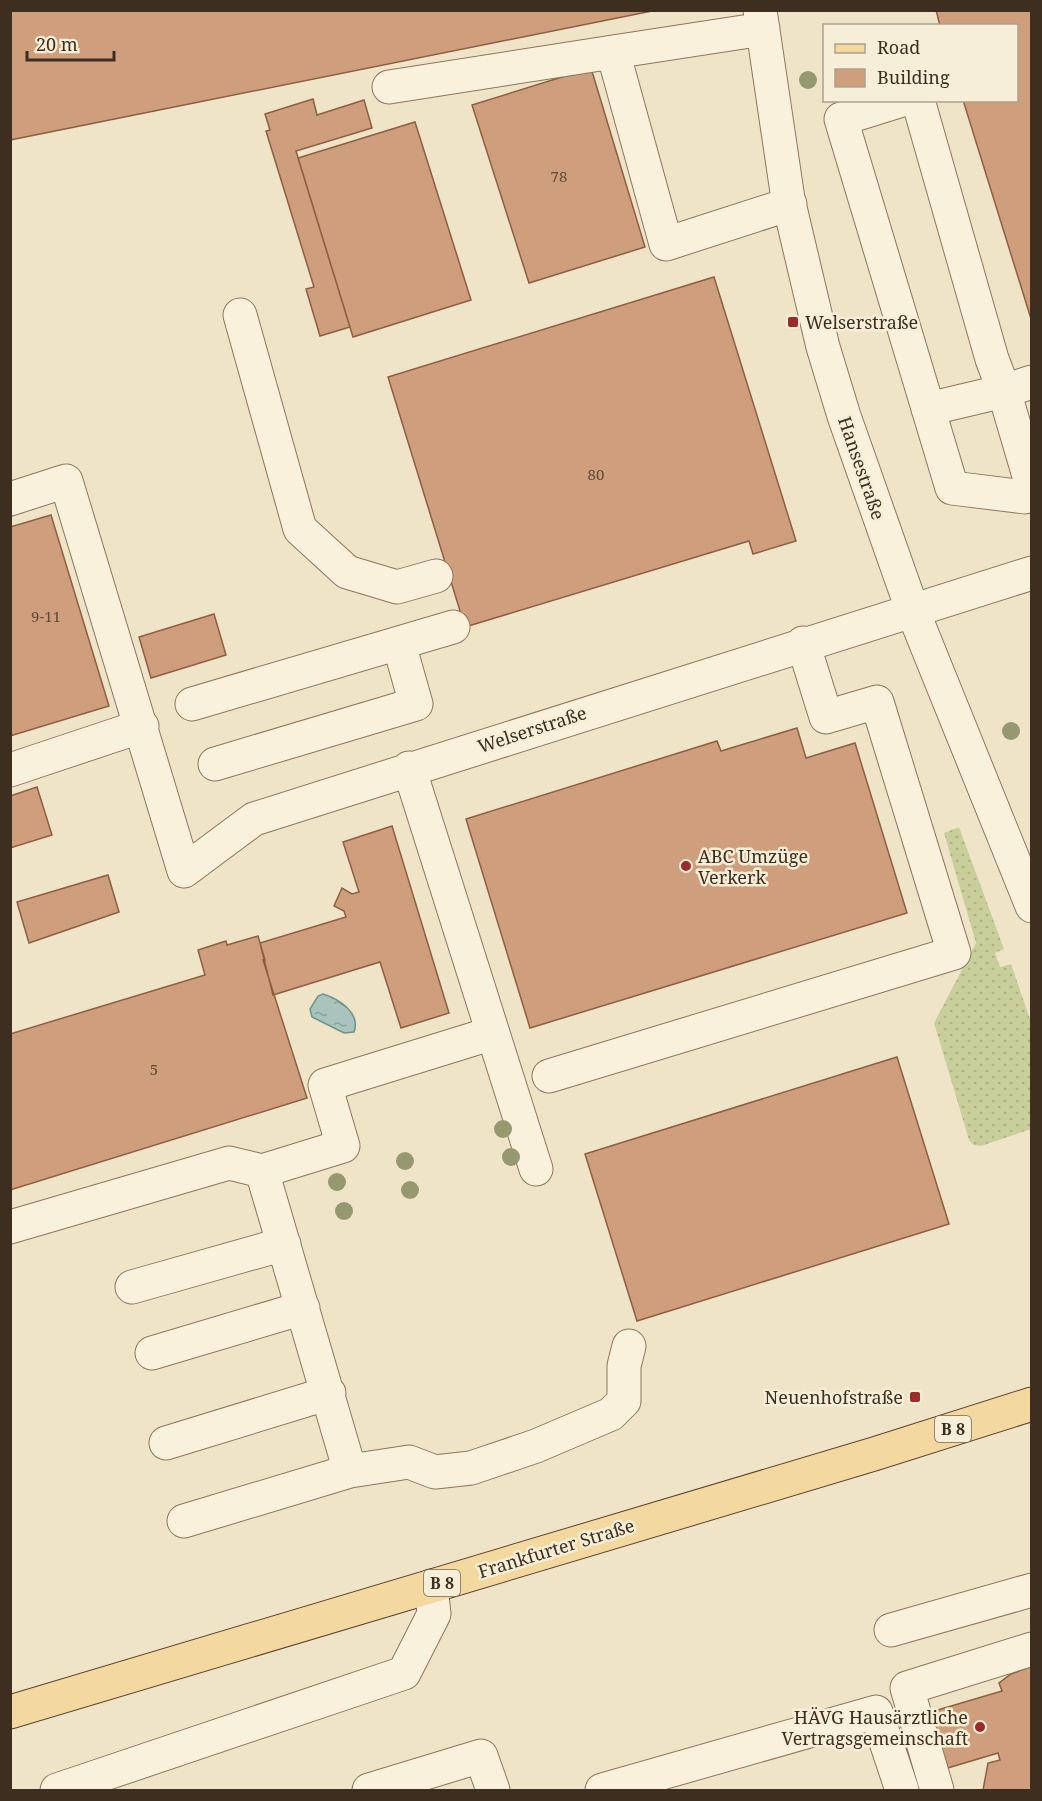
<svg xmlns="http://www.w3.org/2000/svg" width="1042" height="1801" font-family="'Noto Serif',serif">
<defs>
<pattern id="grass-dots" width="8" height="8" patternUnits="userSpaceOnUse" patternTransform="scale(1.5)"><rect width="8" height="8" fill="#c9cf9b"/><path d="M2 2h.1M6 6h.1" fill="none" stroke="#aeb285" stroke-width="1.8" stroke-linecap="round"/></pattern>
<pattern id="water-ripples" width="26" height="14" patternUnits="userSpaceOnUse" patternTransform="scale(1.5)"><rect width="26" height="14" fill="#a9c4bc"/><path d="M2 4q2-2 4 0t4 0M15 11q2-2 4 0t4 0" fill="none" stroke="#8ba098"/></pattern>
</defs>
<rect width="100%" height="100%" fill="#f0e4c8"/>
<path fill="url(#grass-dots)" d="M 959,827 L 1004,949 L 995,953 L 1000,967 L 1011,964 L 1031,1022 L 1031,1129 L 981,1146 L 974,1145 L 969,1140 L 934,1023 L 976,943 L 944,833 Z"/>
<path fill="url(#water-ripples)" stroke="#6f938a" stroke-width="1.5" d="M 323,994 C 339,999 361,1013 354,1032 L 344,1033 L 312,1017 L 310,1009 L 318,996 Z"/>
<path fill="#cf9f7d" stroke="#8d5f41" stroke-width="1.5" d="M 10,10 L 657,10 L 10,140 Z
M 936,10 L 1032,10 L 1032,322 L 963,100 L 1016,100 L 1016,26 L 940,26 Z
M 591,68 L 645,247 L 529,283 L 472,105 Z
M 313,99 L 317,115 L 364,100 L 372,128 L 296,151 L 350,327 L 320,336 L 306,289 L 314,287 L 266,131 L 270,130 L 265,114 Z
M 415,122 L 471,300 L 353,337 L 298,158 Z
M 714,277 L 796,541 L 753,554 L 749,541 L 465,627 L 388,377 Z
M 51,515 L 109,706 L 10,736 L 10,527 Z
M 214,614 L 226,655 L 151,678 L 139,637 Z
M 797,728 L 806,758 L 855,743 L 907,913 L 530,1028 L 466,819 L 717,741 L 721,751 Z
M 37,787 L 52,835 L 10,848 L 10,796 Z
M 392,826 L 449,1013 L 401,1028 L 380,962 L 273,995 L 260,943 L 346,917 L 344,911 L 334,906 L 342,888 L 352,894 L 359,892 L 343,842 Z
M 108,875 L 119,912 L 29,943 L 17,902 Z
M 258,936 L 265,960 L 263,960 L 307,1098 L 10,1190 L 10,1034 L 205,975 L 198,950 L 226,941 L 227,945 Z
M 897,1057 L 949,1224 L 637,1321 L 585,1154 Z
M 1032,1666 L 1032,1790 L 983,1790 L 988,1763 L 1000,1760 L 998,1753 L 941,1770 L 924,1714 L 1002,1691 L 999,1683 L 1011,1674 Z"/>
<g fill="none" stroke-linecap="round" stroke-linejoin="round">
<defs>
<path id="minor" d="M 760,10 L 788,199 L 823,347 L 844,416 L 912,609 L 1032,906
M 613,52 L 763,29
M 389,87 L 613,52 L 666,244 L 790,204
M 902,100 L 841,119 L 952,488 L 1025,497 L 1032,495
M 918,100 L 992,359 L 1004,391 L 1032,382
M 240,315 L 300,529 L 347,572 L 397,587 L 436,576
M 928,409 L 1004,391 L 1032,486
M 10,499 L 66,481 L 184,871 L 254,819 L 1032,573
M 192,704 L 453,627
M 215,764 L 416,704 L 399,644
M 409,768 L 536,1169
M 10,770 L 142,726
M 493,1033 L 325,1085 L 343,1146 L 262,1171 L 350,1471 L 409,1462 L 435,1472 L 471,1468 L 536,1446 L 611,1414 L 624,1401 L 624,1366 L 629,1346
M 549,1076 L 954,953 L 877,702 L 826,717 L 803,643
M 10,1227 L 229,1163 L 262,1171
M 132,1287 L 284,1244
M 152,1353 L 303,1308
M 166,1443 L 329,1393
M 184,1521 L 350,1471
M 891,1630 L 1032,1590
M 57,1790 L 404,1673 L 434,1614 L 431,1586
M 369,1790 L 481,1756 L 493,1790
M 602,1790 L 876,1712 L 902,1790
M 937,1790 L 907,1688 L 1032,1649"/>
<path id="major" d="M 10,1712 L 874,1454 L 1032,1404"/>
</defs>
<use href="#minor" stroke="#8d765c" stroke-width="35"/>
<use href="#major" stroke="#5b4430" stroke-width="35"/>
<use href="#minor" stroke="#faf1dc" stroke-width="33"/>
<use href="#major" stroke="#f3d9a0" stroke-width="33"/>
</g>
<g fill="#96986f">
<circle cx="808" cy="80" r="9"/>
<circle cx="1011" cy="731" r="9"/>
<circle cx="503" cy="1129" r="9"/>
<circle cx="511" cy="1157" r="9"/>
<circle cx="405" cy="1161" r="9"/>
<circle cx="337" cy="1182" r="9"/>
<circle cx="410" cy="1190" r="9"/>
<circle cx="344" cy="1211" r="9"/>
</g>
<g fill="#9e2a2b" stroke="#f7eed8" stroke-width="2">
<rect x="787" y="316" width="12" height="12" rx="3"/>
<circle cx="686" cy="866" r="6"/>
<rect x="909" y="1391" width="12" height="12" rx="3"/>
<circle cx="980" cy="1727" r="6"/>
</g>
<g text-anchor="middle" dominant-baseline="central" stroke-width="5" stroke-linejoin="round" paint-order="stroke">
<g font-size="15" fill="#624a37">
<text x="559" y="176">78</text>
<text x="596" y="474">80</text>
<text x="46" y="616">9-11</text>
<text x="154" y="1069">5</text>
</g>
<g fill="#f7eed8" stroke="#756857" stroke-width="1.5">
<rect x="935" y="1416" width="36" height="26" rx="4.5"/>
<rect x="424" y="1570" width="36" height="26" rx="4.5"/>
</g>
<g font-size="16" font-weight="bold" fill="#3d2e20">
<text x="953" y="1429">B 8</text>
<text x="442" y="1583">B 8</text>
</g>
<g font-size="18" fill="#3d2e20" stroke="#f7eed8" text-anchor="start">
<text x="805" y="322">Welserstraße</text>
<text x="698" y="856">ABC Umzüge<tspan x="698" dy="21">Verkerk</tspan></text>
<text x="903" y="1397" text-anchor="end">Neuenhofstraße</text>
<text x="968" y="1717" text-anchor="end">HÄVG Hausärztliche<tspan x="968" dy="21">Vertragsgemeinschaft</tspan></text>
</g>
<g font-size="18" fill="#3d2e20" stroke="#f7eed8">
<text transform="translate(862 468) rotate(71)">Hansestraße</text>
<text transform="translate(532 729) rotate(-18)">Welserstraße</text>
<text transform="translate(556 1548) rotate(-17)">Frankfurter Straße</text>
</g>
</g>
<rect width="1042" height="1801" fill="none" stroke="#3d2e20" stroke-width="24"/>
<rect x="823" y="24" width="195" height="78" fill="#f7eed8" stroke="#ada18e" stroke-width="1.5"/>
<rect x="835" y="44" width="30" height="9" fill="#f3d9a0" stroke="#ada18e" stroke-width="1.5"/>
<text x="877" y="54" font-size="18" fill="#3d2e20">Road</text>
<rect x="835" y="69" width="30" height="18" fill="#cf9f7d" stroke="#ada18e" stroke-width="1.5"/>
<text x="877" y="84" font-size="18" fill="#3d2e20">Building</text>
<path d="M27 51v9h87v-9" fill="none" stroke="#3d2e20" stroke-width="3"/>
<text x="36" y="51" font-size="18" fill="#3d2e20" stroke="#f7eed8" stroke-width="4.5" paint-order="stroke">20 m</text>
</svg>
